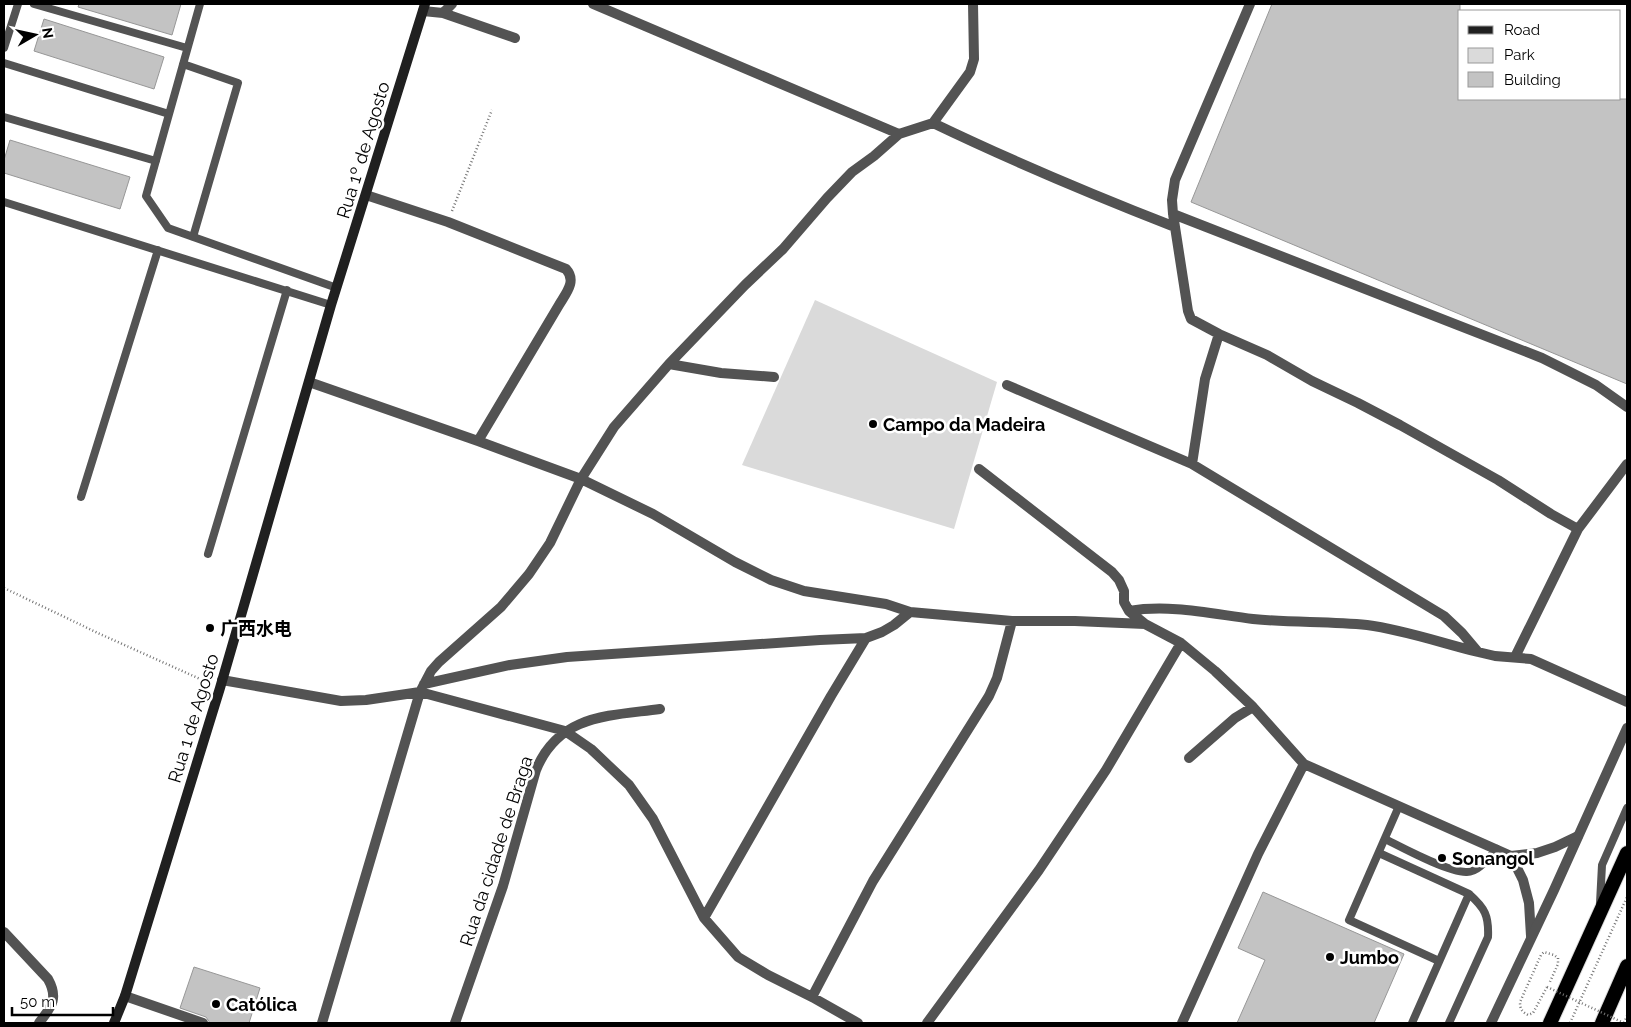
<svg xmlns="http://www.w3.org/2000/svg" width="1631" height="1027" font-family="Raleway,'Noto Sans SC',sans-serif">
<rect width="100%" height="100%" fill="#fff"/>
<path fill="#dadada" d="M 815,300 L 997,382 L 954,529 L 742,465 Z"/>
<path fill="#c3c3c3" stroke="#979797" d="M 79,4 L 181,4 L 172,35 L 78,7 Z
M 1272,4 L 1460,4 L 1460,99 L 1627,99 L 1627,384 L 1191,202 Z
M 44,19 L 164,57 L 154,89 L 34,51 Z
M 10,140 L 130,177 L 120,209 L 4,173 L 4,160 Z
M 1263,892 L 1404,954 L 1374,1023 L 1237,1023 L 1265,960 L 1238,948 Z
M 194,967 L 260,988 L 249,1023 L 210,1023 L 206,1017 L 180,1008 Z"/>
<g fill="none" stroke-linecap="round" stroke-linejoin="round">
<defs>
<path id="trunk" d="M 1550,1023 L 1627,853
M 1602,1023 L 1627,966"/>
</defs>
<use href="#trunk" stroke="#dbdbdb" stroke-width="16"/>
<path stroke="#757575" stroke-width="2.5" stroke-dasharray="1 2.5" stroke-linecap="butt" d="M 452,211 L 492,110
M 4,588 L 100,634 L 209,683
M 1547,987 L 1533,1013 L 1528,1015 C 1522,1012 1520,1009 1520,1002 L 1541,955 L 1544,952 L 1554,955 L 1558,958 L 1558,964 L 1549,984
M 1570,1023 L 1627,897
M 1624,1023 L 1627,1016"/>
<path stroke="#535353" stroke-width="8" d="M 34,4 L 187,48
M 200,4 L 146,196 L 168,228 L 337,288
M 4,48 L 18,4
M 4,63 L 169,114
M 183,64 L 238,83 L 193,237
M 4,117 L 156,161
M 4,202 L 331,305
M 81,497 L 158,250
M 208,554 L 287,290
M 1399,806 L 1349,920 L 1439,961
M 1385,839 C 1403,848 1449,873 1467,872 C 1479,872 1489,857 1497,849
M 1379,853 L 1469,894 C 1485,908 1489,916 1488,937 L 1449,1023
M 1600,903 L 1602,865 L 1627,808
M 1412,1023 L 1469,894"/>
<path stroke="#535353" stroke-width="10" d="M 593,4 L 899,134 L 933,123 L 970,72 L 974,59 L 973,4
M 423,11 L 443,13 L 452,4
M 443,13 L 515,38
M 933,123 C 1012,161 1093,195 1175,227
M 366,195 L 448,222 L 566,269 C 577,281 566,293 559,305 L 478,441
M 1173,214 L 1542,358 L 1596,385 L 1627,407
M 1219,334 L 1267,355 L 1312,381 L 1358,403 L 1400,425 L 1498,480 L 1551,514 L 1578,529
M 669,364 L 721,373 L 774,377
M 309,382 L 478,441 L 581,479 L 653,514 L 735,562 L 771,580 L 804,591 L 886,604 L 910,612 L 1012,621 L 1075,621 L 1145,624
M 1007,385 L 1192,464 L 1444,616 L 1462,633 L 1478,652 L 1495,656 L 1531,659 L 1627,702
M 1192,464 L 1205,379 L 1219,334 L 1191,319 L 1188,311 L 1173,214 L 1172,200 L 1175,180 L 1250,4
M 979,469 L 1112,572 L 1119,580 L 1124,591 L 1124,602 L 1129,611 L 1145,624 L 1181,643 L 1215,671 L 1253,707 L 1304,764 L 1511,856 L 1537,853 L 1555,847 L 1578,836
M 1129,611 C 1170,604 1212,614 1253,619 C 1291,623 1329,621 1367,625 C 1405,630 1441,643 1478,652
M 1515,657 L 1578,529 L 1627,464
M 222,680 L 341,701 L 366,700 L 420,692 L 565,731 L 591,749 L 629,785 L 653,819 L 704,918 L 738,957 L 768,975 L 812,997 L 858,1023
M 424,684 L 510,665 L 567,657 L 820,640 L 866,638 L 882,632 L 894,625 L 910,612
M 1189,758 L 1235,718 L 1253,707
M 1511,856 L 1523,880 L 1529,903 L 1531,936
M 704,918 L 831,696 L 866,638
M 4,932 L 48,979 C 59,999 51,1007 39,1023
M 125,996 L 203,1023
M 812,997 L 873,881 L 989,696 L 997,678 L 1012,621
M 322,1023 L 420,692 L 431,671 L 439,662 L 501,607 L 529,574 L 550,543 L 581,479 L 614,427 L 669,364 L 745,285 L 783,249 L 827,198 L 852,172 L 874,156 L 899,134
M 455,1023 L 503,886 L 536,770 C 559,714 609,716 660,709
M 927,1023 L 1039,870 L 1106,770 L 1181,643
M 1182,1023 L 1258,854 L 1304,764"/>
<path stroke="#535353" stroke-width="10" d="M 1491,1023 L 1554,890 L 1627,728"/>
<path stroke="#202020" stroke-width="10" d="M 114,1023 L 125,996 L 220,688 L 331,305 L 425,4"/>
<use href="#trunk" stroke="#000" stroke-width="14"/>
<path stroke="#757575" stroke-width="2.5" stroke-dasharray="1 2.5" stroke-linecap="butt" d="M 1547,987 L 1624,1023"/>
</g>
<g fill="#000" stroke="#fff" stroke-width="2">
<circle cx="873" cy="424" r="5"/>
<circle cx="210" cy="628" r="5"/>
<circle cx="1442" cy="858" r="5"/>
<circle cx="1330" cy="957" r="5"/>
<circle cx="216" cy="1004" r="5"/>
</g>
<g text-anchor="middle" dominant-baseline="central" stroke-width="5" stroke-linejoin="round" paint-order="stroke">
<g font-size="18" fill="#000" stroke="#fff">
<text transform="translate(363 150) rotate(-73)">Rua 1º de Agosto</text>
<text transform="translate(193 718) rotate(-73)">Rua 1 de Agosto</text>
<text transform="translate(496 851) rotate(-72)">Rua da cidade de Braga</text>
</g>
<g font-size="18" font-weight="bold" fill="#000" stroke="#fff" text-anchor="start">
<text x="883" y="424">Campo da Madeira</text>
<text x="220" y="628">广西水电</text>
<text x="1452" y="858">Sonangol</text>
<text x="1340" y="957">Jumbo</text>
<text x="226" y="1004">Católica</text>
</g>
</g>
<rect width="1631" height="1027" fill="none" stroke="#000000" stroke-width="10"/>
<rect x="1458" y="10" width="162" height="90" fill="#ffffff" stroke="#999999"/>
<rect x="1468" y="26" width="25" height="8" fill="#202020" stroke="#999999"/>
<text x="1504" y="35" font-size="15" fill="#000000">Road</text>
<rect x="1468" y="48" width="25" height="15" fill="#dadada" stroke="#999999"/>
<text x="1504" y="60" font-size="15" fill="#000000">Park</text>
<rect x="1468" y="72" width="25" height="15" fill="#c3c3c3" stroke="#999999"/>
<text x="1504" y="85" font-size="15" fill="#000000">Building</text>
<g transform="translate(35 35) rotate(81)" stroke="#ffffff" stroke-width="4" paint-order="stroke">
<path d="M0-4L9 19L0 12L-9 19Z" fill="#000000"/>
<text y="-8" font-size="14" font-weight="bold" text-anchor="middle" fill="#000000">N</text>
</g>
<path d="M12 1007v8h101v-8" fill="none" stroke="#000000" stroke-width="2.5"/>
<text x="20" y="1007" font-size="15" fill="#000000" stroke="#ffffff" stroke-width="4" paint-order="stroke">50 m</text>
</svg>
